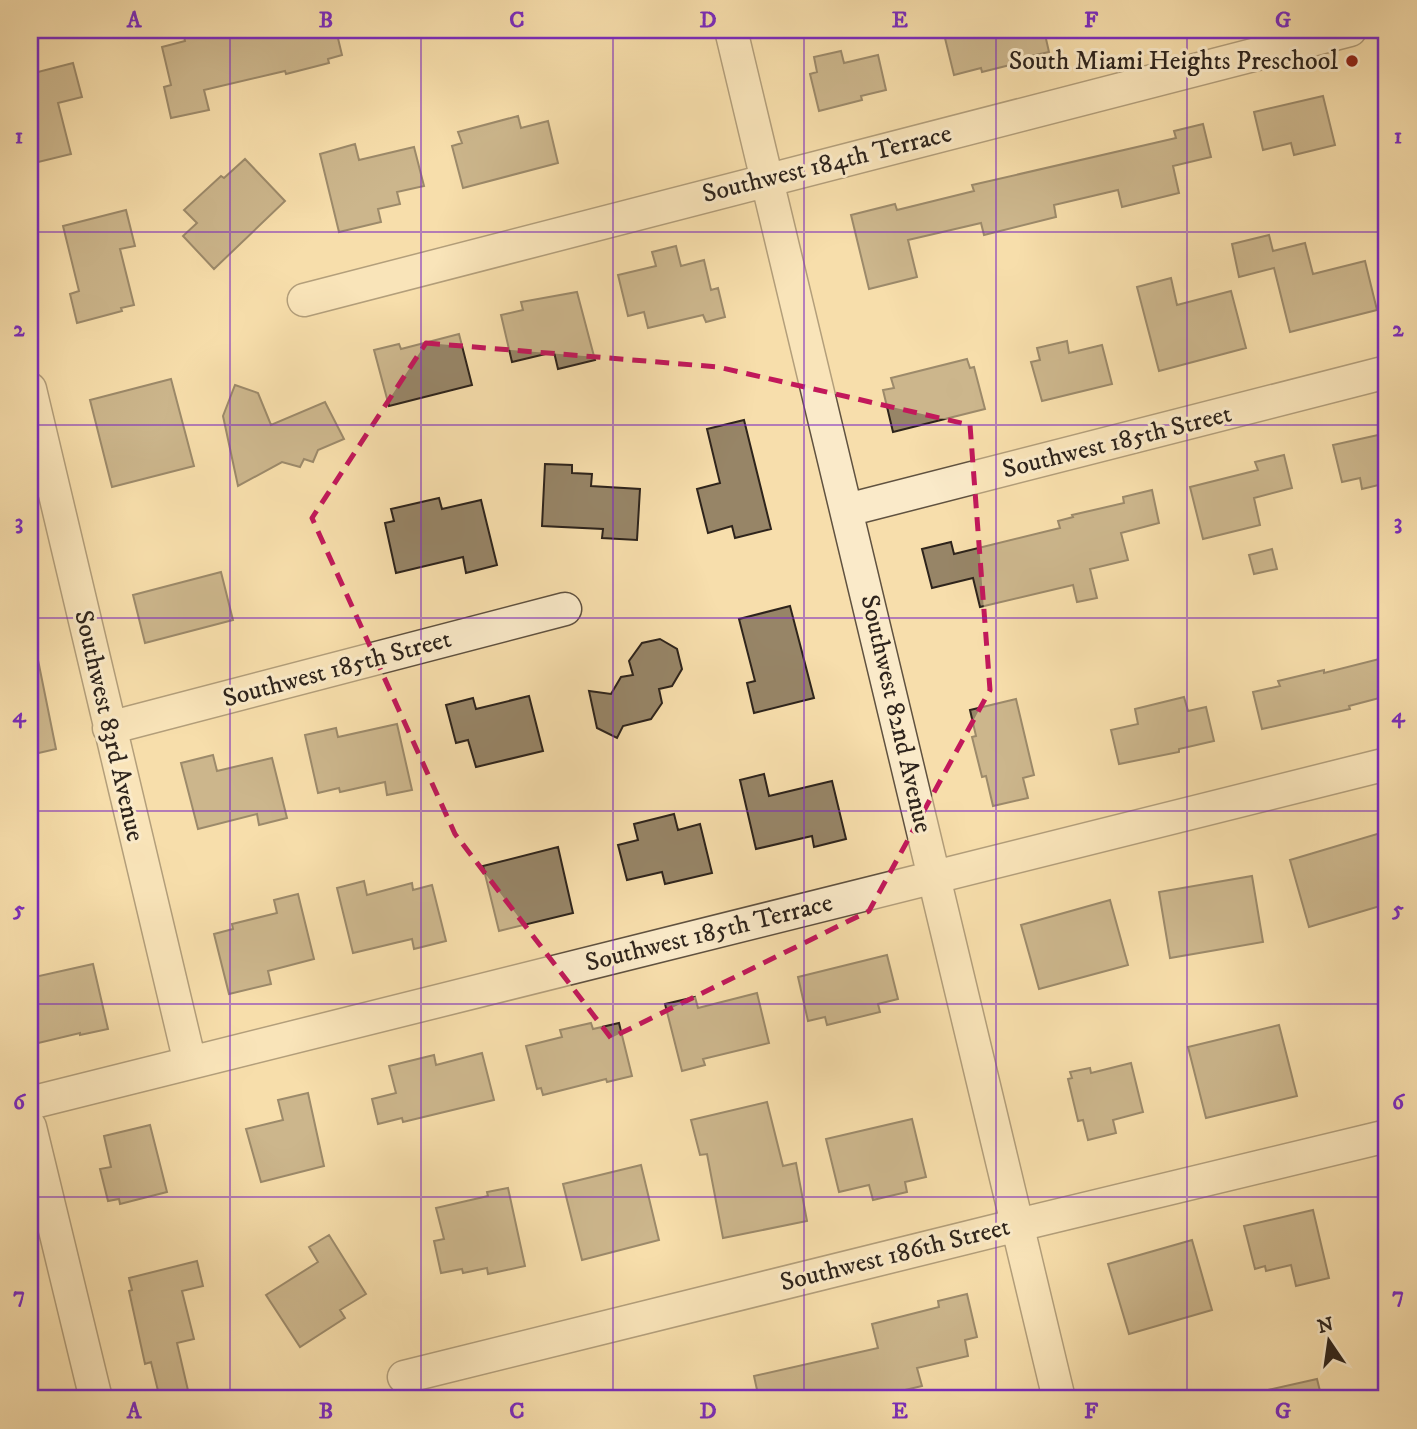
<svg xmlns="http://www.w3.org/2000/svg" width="1417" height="1429" font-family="'IM FELL DW Pica',serif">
<rect width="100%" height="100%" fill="#f7deac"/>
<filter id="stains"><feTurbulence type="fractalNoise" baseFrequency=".00286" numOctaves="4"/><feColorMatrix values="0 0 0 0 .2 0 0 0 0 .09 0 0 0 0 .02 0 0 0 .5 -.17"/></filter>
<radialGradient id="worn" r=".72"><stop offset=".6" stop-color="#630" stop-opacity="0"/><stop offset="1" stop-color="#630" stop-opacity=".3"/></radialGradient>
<path fill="#978567" stroke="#2e241c" stroke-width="2" d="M 210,30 L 336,30 L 342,55 L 328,59 L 329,63 L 286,74 L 285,71 L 204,90 L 209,110 L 171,118 L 164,87 L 171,85 L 162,47 L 185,41 L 184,36 Z
M 943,30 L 1044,30 L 1049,52 L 1013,60 L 1014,64 L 982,72 L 981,68 L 954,75 Z
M 841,51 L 844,63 L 878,55 L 886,90 L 861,96 L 862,100 L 819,111 L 810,74 L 817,72 L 814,57 Z
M 73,63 L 82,97 L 58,103 L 71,154 L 30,164 L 30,74 Z
M 1323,96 L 1335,145 L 1294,155 L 1291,143 L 1263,150 L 1254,112 Z
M 518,116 L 521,128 L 548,121 L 558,163 L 463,188 L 452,146 L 462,143 L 458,132 Z
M 1203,124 L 1211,157 L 1173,166 L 1179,193 L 1122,207 L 1118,190 L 1054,205 L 1056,217 L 984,235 L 981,223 L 908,240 L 917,277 L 869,289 L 851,215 L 895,204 L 897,210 L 974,191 L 972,185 L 1176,138 L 1174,131 Z
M 355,144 L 359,160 L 414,147 L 424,186 L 397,192 L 400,204 L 378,209 L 381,222 L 339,232 L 320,154 Z
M 245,159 L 285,201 L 214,269 L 183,236 L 197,223 L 184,210 L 221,176 L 224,178 Z
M 126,210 L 135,246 L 120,249 L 134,305 L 121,308 L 122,311 L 77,323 L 70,294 L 79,291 L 63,226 Z
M 1269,235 L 1273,251 L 1305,243 L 1313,274 L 1365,261 L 1377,310 L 1290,332 L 1274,268 L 1239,277 L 1232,244 Z
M 676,246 L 681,266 L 704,260 L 711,290 L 718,288 L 725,317 L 706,322 L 703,315 L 648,328 L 644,312 L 628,316 L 618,275 L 656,266 L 652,252 Z
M 1171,278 L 1177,305 L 1231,291 L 1246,348 L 1159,371 L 1137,287 Z
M 577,292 L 595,360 L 558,369 L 554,352 L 512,362 L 501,315 L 523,310 L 521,302 Z
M 459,334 L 472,385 L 389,406 L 374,350 L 399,344 L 401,349 Z
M 1067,341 L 1069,353 L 1102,345 L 1112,384 L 1042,401 L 1031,362 L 1040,360 L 1037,348 Z
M 967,359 L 970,368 L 974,367 L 985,409 L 893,432 L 883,390 L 894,388 L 891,378 Z
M 171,379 L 194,466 L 112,487 L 90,400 Z
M 235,385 L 258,393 L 271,425 L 325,402 L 344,439 L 318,450 L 313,462 L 304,459 L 300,467 L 282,462 L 238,486 L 223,416 Z
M 744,420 L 771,529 L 735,538 L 732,526 L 708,533 L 697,489 L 720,483 L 707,429 Z
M 1387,433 L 1387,483 L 1362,489 L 1360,478 L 1342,482 L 1333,445 Z
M 1284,455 L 1292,488 L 1254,498 L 1260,525 L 1203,539 L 1190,487 L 1258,470 L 1255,462 Z
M 545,464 L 572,465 L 572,473 L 592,474 L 591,486 L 640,489 L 637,540 L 602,538 L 603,529 L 542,526 Z
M 1152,490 L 1159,523 L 1121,533 L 1128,560 L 1090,569 L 1097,598 L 1077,602 L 1073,585 L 980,607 L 973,578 L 932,588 L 922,549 L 951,542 L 954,554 L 1060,528 L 1058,521 L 1073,517 L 1072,515 L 1124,503 L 1123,497 Z
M 439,498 L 442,509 L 481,500 L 497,565 L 466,573 L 463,557 L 396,573 L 385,523 L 394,521 L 391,509 Z
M 1272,549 L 1277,569 L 1254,574 L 1249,555 Z
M 221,572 L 233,620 L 145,643 L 133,595 Z
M 790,606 L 814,698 L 754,713 L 747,683 L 755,681 L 739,619 Z
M 660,639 L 677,649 L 682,669 L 672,686 L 659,689 L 662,703 L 651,719 L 623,726 L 617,738 L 597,728 L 589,691 L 611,694 L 621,677 L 633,675 L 629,661 L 642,643 Z
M 1387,657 L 1387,696 L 1349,706 L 1350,709 L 1262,729 L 1253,692 L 1280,686 L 1278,681 L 1324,670 L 1324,673 Z
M 38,660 L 56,749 L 30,755 L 30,661 Z
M 529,696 L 543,751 L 476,767 L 468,740 L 456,743 L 446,705 L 473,698 L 476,709 Z
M 1184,697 L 1188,711 L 1206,707 L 1214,741 L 1179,749 L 1179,752 L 1119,764 L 1111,730 L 1138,724 L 1135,709 Z
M 1016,699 L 1034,775 L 1023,778 L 1028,798 L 993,806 L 986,776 L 982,777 L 972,737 L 976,736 L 970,710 Z
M 397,724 L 412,790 L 387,795 L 385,782 L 340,792 L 339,788 L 318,793 L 305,735 L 336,728 L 338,737 Z
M 213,755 L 217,771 L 272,758 L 287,818 L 259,825 L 257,814 L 198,829 L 181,763 Z
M 764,774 L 769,796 L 832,781 L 846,839 L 814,847 L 812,836 L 756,849 L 740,780 Z
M 674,814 L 678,830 L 700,824 L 712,873 L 665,884 L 662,872 L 627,880 L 618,845 L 638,840 L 634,824 Z
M 1387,831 L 1387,904 L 1309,927 L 1290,860 Z
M 558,847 L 573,913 L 499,931 L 483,866 Z
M 1252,876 L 1263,942 L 1170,958 L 1159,892 Z
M 364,881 L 367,895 L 412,883 L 413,890 L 432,885 L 446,941 L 414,949 L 412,939 L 353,953 L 337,888 Z
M 298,894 L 314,959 L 268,971 L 271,984 L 229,994 L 214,934 L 233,929 L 232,924 L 277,913 L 274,900 Z
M 1110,900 L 1128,965 L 1039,989 L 1021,925 Z
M 887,955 L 898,999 L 878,1004 L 880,1012 L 827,1025 L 825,1017 L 808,1021 L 798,977 Z
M 93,964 L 108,1029 L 80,1035 L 80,1033 L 30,1045 L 30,978 Z
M 757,993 L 769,1043 L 703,1059 L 705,1065 L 682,1071 L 665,1004 L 695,997 L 698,1008 Z
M 591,1023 L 593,1029 L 619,1023 L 632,1076 L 607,1082 L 606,1079 L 543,1095 L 541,1088 L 537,1089 L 526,1046 L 562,1037 L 560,1030 Z
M 1279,1025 L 1297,1096 L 1206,1118 L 1188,1047 Z
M 482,1053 L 494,1100 L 403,1122 L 402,1118 L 378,1124 L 372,1099 L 396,1093 L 389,1066 L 434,1055 L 436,1065 Z
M 1131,1063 L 1143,1112 L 1113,1120 L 1116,1133 L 1088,1140 L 1083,1120 L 1078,1121 L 1068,1079 L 1072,1078 L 1070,1072 L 1090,1068 L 1091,1073 Z
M 308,1093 L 324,1166 L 261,1182 L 246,1129 L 283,1120 L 278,1100 Z
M 767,1102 L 783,1166 L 796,1163 L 807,1221 L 723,1238 L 707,1154 L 700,1155 L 691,1120 Z
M 912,1119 L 926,1177 L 905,1182 L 907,1192 L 873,1200 L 869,1185 L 839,1192 L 826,1139 Z
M 150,1125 L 167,1192 L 120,1204 L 119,1199 L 108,1201 L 100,1169 L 111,1167 L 104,1136 Z
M 641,1165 L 659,1240 L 582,1260 L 563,1184 Z
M 508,1188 L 525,1266 L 488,1274 L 487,1268 L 463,1273 L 462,1269 L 441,1273 L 434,1241 L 444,1239 L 436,1208 L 488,1196 L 487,1192 Z
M 1313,1210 L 1329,1278 L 1296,1286 L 1291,1265 L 1266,1271 L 1265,1266 L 1255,1269 L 1244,1226 Z
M 329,1235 L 366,1294 L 340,1310 L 345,1318 L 300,1347 L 266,1295 L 318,1262 L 309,1247 Z
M 1192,1240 L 1212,1310 L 1129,1334 L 1108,1264 Z
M 197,1261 L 203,1286 L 182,1291 L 194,1339 L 177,1343 L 190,1399 L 160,1399 L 151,1362 L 145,1364 L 129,1291 L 132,1290 L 129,1278 Z
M 967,1294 L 977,1337 L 965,1340 L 968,1356 L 917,1368 L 922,1386 L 867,1399 L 759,1399 L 754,1376 L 878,1348 L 872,1324 L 939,1307 L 938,1301 Z
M 1317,1379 L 1322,1399 L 1264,1399 L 1263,1391 Z"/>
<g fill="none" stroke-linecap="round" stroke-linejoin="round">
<defs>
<path id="minor" d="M 731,30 L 1059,1399
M 304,300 L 1350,30
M 30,389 L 190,1063
M 847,510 L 1387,372
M 109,728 L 565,609
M 30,1103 L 1387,764
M 30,1127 L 96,1399
M 404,1377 L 1018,1225 L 1387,1136"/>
</defs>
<use href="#minor" stroke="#605240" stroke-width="35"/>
<use href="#minor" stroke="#faeac9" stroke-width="32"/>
</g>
<path d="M0 0H1417V1429H0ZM 426,343 L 718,367 L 970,425 L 990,690 L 869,911 L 611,1038 L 455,834 L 312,518 Z" fill="#f7deac" fill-opacity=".55" fill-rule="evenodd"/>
<path fill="none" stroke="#c2185b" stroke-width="5" stroke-dasharray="14 9" stroke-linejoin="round" d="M 426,343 L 718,367 L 970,425 L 990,690 L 869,911 L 611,1038 L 455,834 L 312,518 Z"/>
<path fill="none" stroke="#7b2cbf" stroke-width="2" stroke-opacity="0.55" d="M 230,30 L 230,1399M 421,30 L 421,1399M 613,30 L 613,1399M 804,30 L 804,1399M 996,30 L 996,1399M 1187,30 L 1187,1399M 30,232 L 1387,232M 30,425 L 1387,425M 30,618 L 1387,618M 30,811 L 1387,811M 30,1004 L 1387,1004M 30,1197 L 1387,1197"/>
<circle fill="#8f2418" stroke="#faeac9" stroke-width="2.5" cx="1352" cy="61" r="7"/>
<g text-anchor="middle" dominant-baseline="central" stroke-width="6" stroke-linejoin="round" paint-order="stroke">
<g font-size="26" fill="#2e241c" stroke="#faeac9" text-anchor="end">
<text x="1338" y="61">South Miami Heights Preschool</text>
</g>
<g font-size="26" fill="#2e241c" stroke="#faeac9">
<text transform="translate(827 164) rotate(-14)">Southwest 184th Terrace</text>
<text transform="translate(1117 442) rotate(-14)">Southwest 185th Street</text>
<text transform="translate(337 669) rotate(-15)">Southwest 185th Street</text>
<text transform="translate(896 714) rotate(77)">Southwest 82nd Avenue</text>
<text transform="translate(109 726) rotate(77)">Southwest 83rd Avenue</text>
<text transform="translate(709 933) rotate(-14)">Southwest 185th Terrace</text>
<text transform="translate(895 1255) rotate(-14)">Southwest 186th Street</text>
</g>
</g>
<rect width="1417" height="1429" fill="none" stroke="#f7deac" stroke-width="77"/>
<g transform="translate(1329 1341) rotate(347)" stroke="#faeac9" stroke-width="5" paint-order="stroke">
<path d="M0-5L12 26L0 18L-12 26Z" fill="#2e241c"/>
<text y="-10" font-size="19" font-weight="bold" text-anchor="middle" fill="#2e241c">N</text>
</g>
<rect x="38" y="38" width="1340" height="1352" fill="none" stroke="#7b2cbf" stroke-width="2.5"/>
<g font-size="23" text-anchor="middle" font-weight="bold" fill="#7b2cbf">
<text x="134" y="27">A</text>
<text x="326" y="27">B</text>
<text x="517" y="27">C</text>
<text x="708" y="27">D</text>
<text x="900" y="27">E</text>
<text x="1091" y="27">F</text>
<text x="1283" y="27">G</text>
<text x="19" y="143">1</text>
<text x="1398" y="143">1</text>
<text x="19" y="336">2</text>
<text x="1398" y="336">2</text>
<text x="19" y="529">3</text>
<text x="1398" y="529">3</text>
<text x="19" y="722">4</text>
<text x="1398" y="722">4</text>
<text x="19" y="916">5</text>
<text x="1398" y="916">5</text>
<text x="19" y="1109">6</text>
<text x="1398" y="1109">6</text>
<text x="19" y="1302">7</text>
<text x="1398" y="1302">7</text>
<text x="134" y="1418">A</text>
<text x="326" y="1418">B</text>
<text x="517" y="1418">C</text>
<text x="708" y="1418">D</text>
<text x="900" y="1418">E</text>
<text x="1091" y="1418">F</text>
<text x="1283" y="1418">G</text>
</g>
<rect width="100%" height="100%" filter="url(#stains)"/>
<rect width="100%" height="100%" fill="url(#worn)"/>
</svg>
